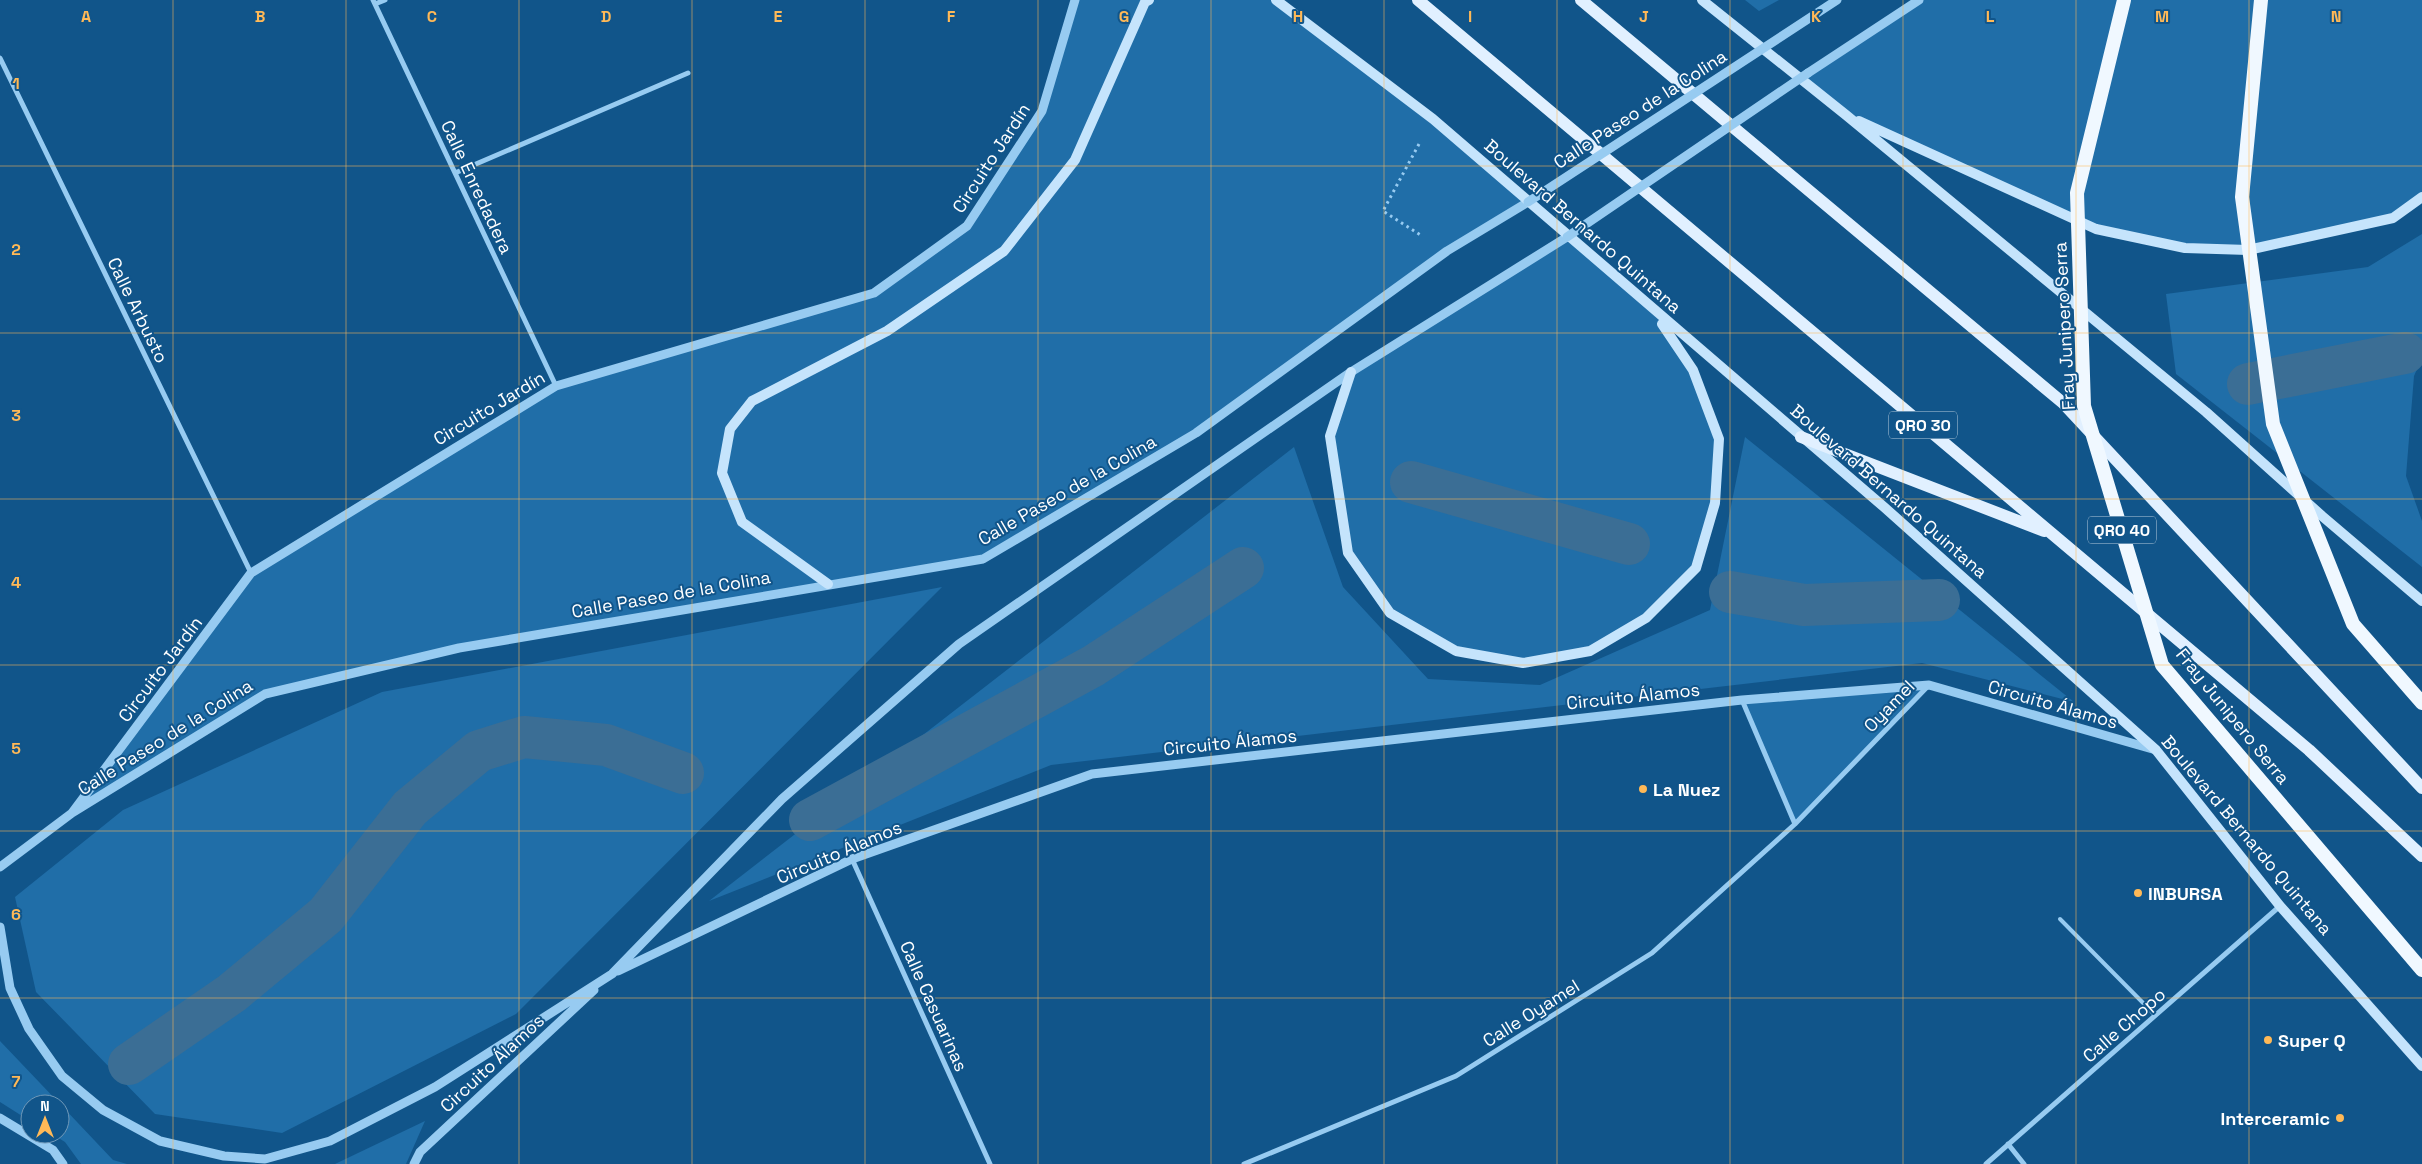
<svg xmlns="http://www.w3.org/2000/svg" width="2422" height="1164" font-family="'Space Grotesk',sans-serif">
<rect width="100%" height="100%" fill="#11558a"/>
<path fill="#206ea8" d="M 1075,0 L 1276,0 L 1528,200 L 1447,251 L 1196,432 L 983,559 L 459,648 L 265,694 L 72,813 L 251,573 L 556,386 L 874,293 L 967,226 L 1042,111 Z
M 1745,0 L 1779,0 L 1759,11 Z
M 1919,0 L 2422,0 L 2422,197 L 2393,218 L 2248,250 L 2185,248 L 2096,229 L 1846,115 L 1801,79 Z
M 2422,234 L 2422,358 L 2414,376 L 2406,476 L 2422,521 L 2422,567 L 2176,374 L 2166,294 L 2368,267 Z
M 1567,237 L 1655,312 L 1693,370 L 1719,439 L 1715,503 L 1696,568 L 1646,618 L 1590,651 L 1523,663 L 1456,651 L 1390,613 L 1348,553 L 1330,436 L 1351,372 Z
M 1745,437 L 2074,702 L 1922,663 L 1051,765 L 709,901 L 1294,447 L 1343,587 L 1428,679 L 1540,685 L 1710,610 Z
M 942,587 L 516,1014 L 282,1133 L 155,1114 L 36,992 L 15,897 L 123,810 L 382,692 Z
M 1929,685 L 1795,824 L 1742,700 Z
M 0,1041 L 60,1104 L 30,1104 L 30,1121 L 0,1102 Z
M 60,1104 L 113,1160 L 127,1164 L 81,1164 L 65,1142 L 52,1134 L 60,1134 Z
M 425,1121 L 406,1164 L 335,1164 Z"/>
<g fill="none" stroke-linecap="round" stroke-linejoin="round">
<path stroke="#3b6e95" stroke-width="42" d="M 2248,384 L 2405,353
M 1411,482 L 1629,544
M 1730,592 L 1804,605 L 1939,600
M 810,820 L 1093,666 L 1243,568
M 129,1064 L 232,993 L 326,915 L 410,808 L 479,751 L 524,737 L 606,745 L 683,773"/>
<path stroke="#97cbf1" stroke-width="3" stroke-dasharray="2.5 4" stroke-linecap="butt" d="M 1419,144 L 1383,211 L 1422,236"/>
<path stroke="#97cbf1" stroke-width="4" d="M 2060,919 L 2155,1015"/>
<path stroke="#97cbf1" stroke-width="5" d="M 373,0 L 556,386
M 375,4 L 385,0
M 0,58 L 251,573
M 455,173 L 688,73
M 1742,700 L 1795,824
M 852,859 L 990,1164
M 2008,1144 L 2024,1164
M 1244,1164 L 1456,1076 L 1652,953 L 1795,824 L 1929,685
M 1986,1164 L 2280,906"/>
<path stroke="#97cbf1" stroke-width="9" d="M 1808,73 L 1919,0
M 72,813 L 265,694 L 459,648 L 983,559 L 1196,433 L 1447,251 L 1528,202
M 0,867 L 72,813 L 251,573 L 556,386 L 874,293 L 967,226 L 1042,111 L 1075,0
M 0,927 L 10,988 L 29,1029 L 62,1076 L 103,1110 L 160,1141 L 224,1156 L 265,1159 L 330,1141 L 435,1087 L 612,974 L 782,799 L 959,644 L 1351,372 L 1567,237
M 618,971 L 852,859 L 1092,774 L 1742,700 L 1929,685 L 2156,750
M 0,1118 L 53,1150 L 63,1164
M 414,1164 L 420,1152 L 594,990"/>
<path stroke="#c5e4fc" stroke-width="10" d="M 1276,0 L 1433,119 L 1884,507 L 2156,750 L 2280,906 L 2422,1066
M 1702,0 L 1846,115 L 2206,412 L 2322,516 L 2422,601
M 1859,121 L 2096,229 L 2185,248 L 2248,250 L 2393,218 L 2422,197
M 1351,372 L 1330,436 L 1348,553 L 1390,613 L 1456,651 L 1523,663 L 1590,651 L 1646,618 L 1696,568 L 1715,503 L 1719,439 L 1693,370 L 1662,324
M 828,584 L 742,522 L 722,473 L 730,429 L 752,401 L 887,331 L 1004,251 L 1075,160 L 1145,2 L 1149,0"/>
<path stroke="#e1f0ff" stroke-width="12" d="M 1418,0 L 2309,750 L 2422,856
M 1581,0 L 2063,403 L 2422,788
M 1801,437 L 2044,531"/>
<path stroke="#97cbf1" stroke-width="9" d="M 1528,202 L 1837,0
M 1567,237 L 1808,73"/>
<path stroke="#f0f8ff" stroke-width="14" d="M 2124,0 L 2077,193 L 2084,406 L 2162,665 L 2422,970
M 2261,0 L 2242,197 L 2273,424 L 2353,624 L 2422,703"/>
</g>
<path fill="none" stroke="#ffb957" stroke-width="1" stroke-opacity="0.55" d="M 173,0 L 173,1164M 346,0 L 346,1164M 519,0 L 519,1164M 692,0 L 692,1164M 865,0 L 865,1164M 1038,0 L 1038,1164M 1211,0 L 1211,1164M 1384,0 L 1384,1164M 1557,0 L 1557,1164M 1730,0 L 1730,1164M 1903,0 L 1903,1164M 2076,0 L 2076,1164M 2249,0 L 2249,1164M 0,166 L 2422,166M 0,333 L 2422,333M 0,499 L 2422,499M 0,665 L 2422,665M 0,831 L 2422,831M 0,998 L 2422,998"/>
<g fill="#ffb957" stroke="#11558a" stroke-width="2">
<circle cx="1643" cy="789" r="5"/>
<circle cx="2138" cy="893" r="5"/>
<circle cx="2268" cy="1040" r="5"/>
<circle cx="2340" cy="1118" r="5"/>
</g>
<g text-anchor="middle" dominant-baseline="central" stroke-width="4" stroke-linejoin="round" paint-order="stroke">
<g fill="#11558a" stroke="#b8ccdc" stroke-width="1">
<rect x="1889" y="411.5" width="68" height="27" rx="4"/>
<rect x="2088" y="516.5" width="68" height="27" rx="4"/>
</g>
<g font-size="16" font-weight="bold" fill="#fff">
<text x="1923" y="425">QRO 30</text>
<text x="2122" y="530">QRO 40</text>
</g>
<g font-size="18" fill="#fff" stroke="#11558a">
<text transform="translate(1640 109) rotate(-33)">Calle Paseo de la Colina</text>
<text transform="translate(991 158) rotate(-57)">Circuito Jardín</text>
<text transform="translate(477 187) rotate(65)">Calle Enredadera</text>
<text transform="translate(1583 226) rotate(41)">Boulevard Bernardo Quintana</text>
<text transform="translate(138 310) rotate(64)">Calle Arbusto</text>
<text transform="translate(2064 326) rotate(-93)">Fray Junipero Serra</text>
<text transform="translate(489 408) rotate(-31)">Circuito Jardín</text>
<text transform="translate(1067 490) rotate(-30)">Calle Paseo de la Colina</text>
<text transform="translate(1889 491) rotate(41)">Boulevard Bernardo Quintana</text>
<text transform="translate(671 594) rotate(-10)">Calle Paseo de la Colina</text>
<text transform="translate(160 669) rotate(-53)">Circuito Jardín</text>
<text transform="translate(1633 696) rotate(-6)">Circuito Álamos</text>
<text transform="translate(2053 704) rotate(16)">Circuito Álamos</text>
<text transform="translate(1889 706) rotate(-46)">Oyamel</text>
<text transform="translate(2233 716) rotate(51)">Fray Junipero Serra</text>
<text transform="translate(165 737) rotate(-32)">Calle Paseo de la Colina</text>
<text transform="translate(1230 742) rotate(-6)">Circuito Álamos</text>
<text transform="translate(2247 835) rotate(50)">Boulevard Bernardo Quintana</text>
<text transform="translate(839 852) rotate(-23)">Circuito Álamos</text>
<text transform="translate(934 1006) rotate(66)">Calle Casuarinas</text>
<text transform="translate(1531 1013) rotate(-32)">Calle Oyamel</text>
<text transform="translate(2124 1025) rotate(-41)">Calle Chopo</text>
<text transform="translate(492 1063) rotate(-43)">Circuito Álamos</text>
</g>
<g font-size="18" font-weight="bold" fill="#fff" stroke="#11558a" text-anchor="start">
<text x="1653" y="789">La Nuez</text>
<text x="2148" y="893">INBURSA</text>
<text x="2278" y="1040">Super Q</text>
<text x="2330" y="1118" text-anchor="end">Interceramic</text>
</g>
</g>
<g font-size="16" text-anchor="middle" font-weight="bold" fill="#ffb957" stroke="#11558a" stroke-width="4" stroke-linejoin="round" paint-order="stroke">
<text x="86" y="22">A</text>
<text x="260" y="22">B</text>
<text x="432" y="22">C</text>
<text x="606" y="22">D</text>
<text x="778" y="22">E</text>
<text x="951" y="22">F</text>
<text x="1124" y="22">G</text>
<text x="1298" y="22">H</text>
<text x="1470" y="22">I</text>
<text x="1644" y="22">J</text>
<text x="1816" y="22">K</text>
<text x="1990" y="22">L</text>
<text x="2162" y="22">M</text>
<text x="2336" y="22">N</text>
<text x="16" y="89">1</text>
<text x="16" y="255">2</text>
<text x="16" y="421">3</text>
<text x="16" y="588">4</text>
<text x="16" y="754">5</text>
<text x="16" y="920">6</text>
<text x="16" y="1087">7</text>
</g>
<g transform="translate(45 1119)"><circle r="24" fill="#11558a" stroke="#7099b9"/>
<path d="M0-4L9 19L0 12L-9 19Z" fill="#ffb957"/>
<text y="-8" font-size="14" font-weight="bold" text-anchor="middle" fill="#ffffff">N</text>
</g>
</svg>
